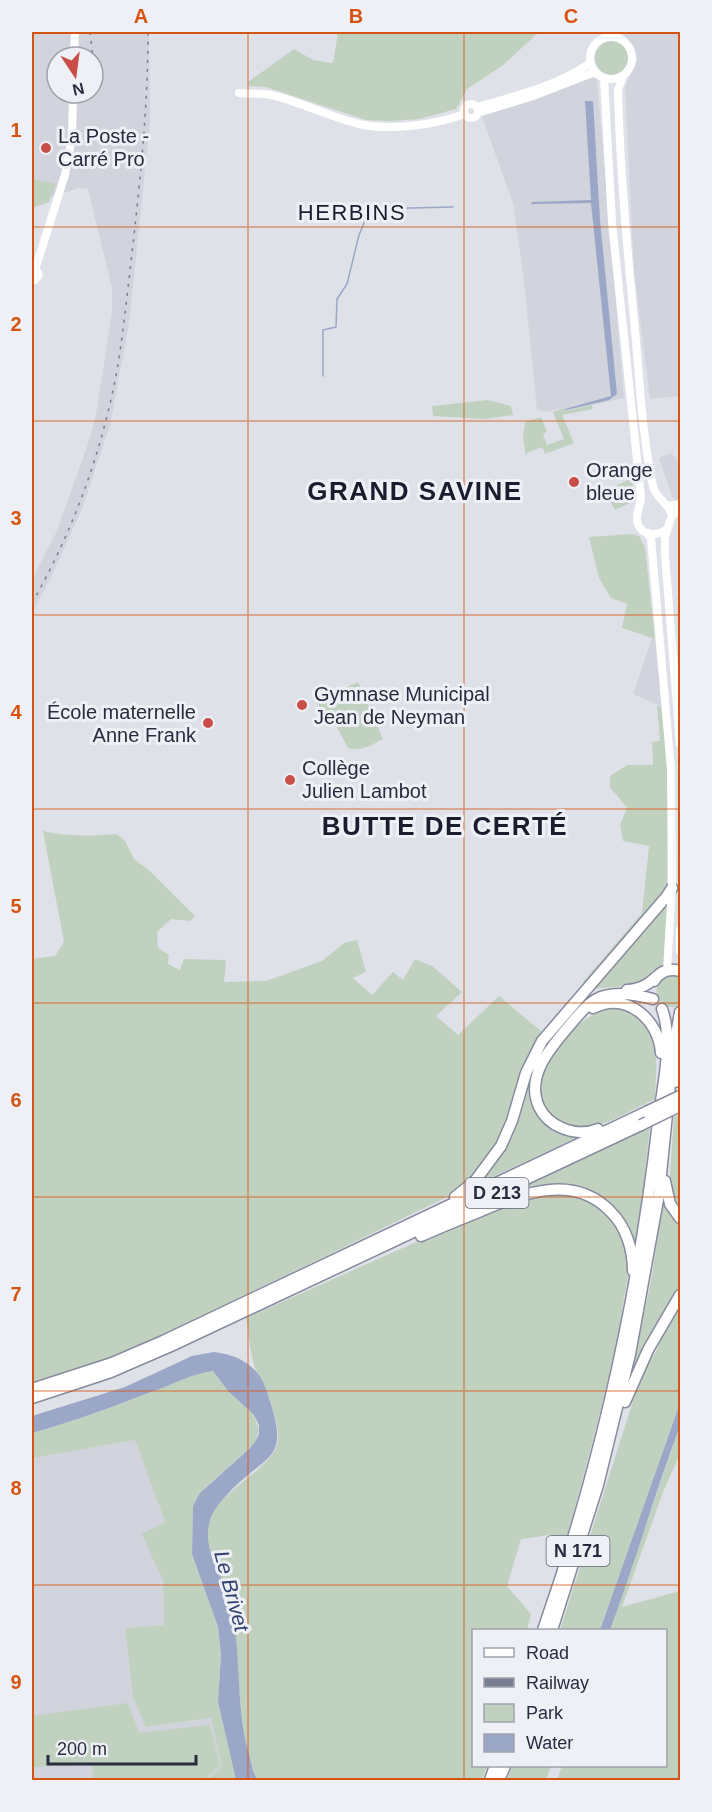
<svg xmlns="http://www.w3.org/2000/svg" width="712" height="1812" font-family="Arial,sans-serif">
<rect width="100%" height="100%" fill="#dfe1e8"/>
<path fill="#d1d3dd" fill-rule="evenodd" d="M 32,32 L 149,32 L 150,122 L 129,324 L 110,425 L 82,509 L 52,575 L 32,613 L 32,580 L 56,533 L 88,444 L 96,415 L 112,312 L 112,288 L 88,189 L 78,188 L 32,204 ZM 57,57 L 93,57 L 93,93 L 57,93 Z
M 623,32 L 680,32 L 680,396 L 650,399 L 634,272 L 625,87 L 638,59 Z
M 584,76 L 597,79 L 624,398 L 565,411 L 564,408 L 546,412 L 537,409 L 524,281 L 513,203 L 480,111 Z
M 671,453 L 680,463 L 680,508 L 672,496 L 659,458 Z
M 652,638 L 655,639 L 658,671 L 661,676 L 663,707 L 633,694 Z
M 135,1440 L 165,1522 L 143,1534 L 163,1581 L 164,1626 L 125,1628 L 146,1727 L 211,1718 L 222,1767 L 206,1780 L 32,1780 L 32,1458 Z"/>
<path fill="#c1d1c0" d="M 338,32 L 539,32 L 502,66 L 467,89 L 456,109 L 419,119 L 391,121 L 366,120 L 266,87 L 249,86 L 248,82 L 294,49 L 313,60 L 333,63 Z
M595 58a17 17 0 1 1 34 0a17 17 0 1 1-34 0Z
M 32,179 L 56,184 L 49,202 L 32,208 Z
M 488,400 L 511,406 L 513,415 L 484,419 L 433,416 L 432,406 Z
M 592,405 L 593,409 L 562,415 L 574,443 L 545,454 L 542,447 L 527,453 L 526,457 L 523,438 L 525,422 L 541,417 L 547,432 L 543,434 L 547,445 L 564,439 L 553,412 L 564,408 L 566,411 Z
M 628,480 L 633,482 L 630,503 L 615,510 L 605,491 Z
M 631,534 L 639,536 L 645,547 L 655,639 L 622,628 L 627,604 L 611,598 L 599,578 L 589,537 Z
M 358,682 L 383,739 C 372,745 360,752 348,748 L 329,712 L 323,714 L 317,701 Z
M 657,706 L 663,707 L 669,779 L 667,889 L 669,903 L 664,964 L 645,984 L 594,989 L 583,982 L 642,913 L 649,846 L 623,841 L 620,825 L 627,808 L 610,787 L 610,776 L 627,765 L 653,765 L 652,742 L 660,741 Z
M 43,831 C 69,837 91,836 117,834 L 125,841 L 134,859 L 150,871 L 195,916 L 190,921 L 171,919 L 157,932 L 158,948 L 169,955 L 168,964 L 180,970 L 184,959 L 226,960 L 224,982 L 266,981 L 322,961 L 344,943 L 357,940 L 366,972 L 353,978 L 372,995 L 393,972 L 403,980 L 415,959 L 432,966 L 462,992 L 436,1016 L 458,1035 L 499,996 L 541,1031 L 519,1083 L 531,1087 L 533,1105 L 578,1137 L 488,1179 L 481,1178 L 455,1193 L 149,1342 L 102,1361 L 32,1383 L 32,959 L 55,956 L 64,942 Z
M 669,974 L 680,976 L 680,1006 C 656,1012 647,987 669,974 Z
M 612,1007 C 666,1014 656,1058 655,1099 C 635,1108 600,1130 578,1128 C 566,1127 555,1120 548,1110 C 523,1072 576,1015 612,1007 Z
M 680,1114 L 680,1288 L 648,1340 L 632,1369 L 651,1281 L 663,1201 L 669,1189 L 674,1117 Z
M 650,1127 L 636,1252 C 624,1280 622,1320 615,1351 C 600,1414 584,1477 566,1539 L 550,1535 L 521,1539 L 507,1586 L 531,1614 L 527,1630 L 474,1630 L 474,1766 L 487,1766 L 482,1780 L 258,1780 C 253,1773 252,1763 249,1755 C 237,1707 239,1658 231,1610 C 226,1580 198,1550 210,1519 C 222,1488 275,1467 278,1441 C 279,1423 270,1400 264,1384 C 262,1378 257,1373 255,1368 C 250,1352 249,1334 246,1318 L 470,1218 L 467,1213 Z
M 680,1306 L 680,1403 L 600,1630 L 560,1630 L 641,1376 L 658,1348 L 659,1339 Z
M 213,1371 L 228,1391 L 254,1415 L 259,1430 L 255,1443 L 204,1489 L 193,1506 L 192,1554 L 218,1627 L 221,1655 L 218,1702 L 236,1780 L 206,1780 L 222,1767 L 211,1718 L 146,1727 L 133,1697 L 125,1628 L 164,1625 L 163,1581 L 142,1534 L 165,1522 L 135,1440 L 32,1458 L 32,1433 C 72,1422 112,1407 151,1392 C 172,1384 191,1374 213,1371 Z
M 680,1426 L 680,1454 L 663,1492 L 622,1607 L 680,1591 L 680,1780 L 557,1780 L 562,1766 L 666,1766 L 666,1630 L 610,1630 Z
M 128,1703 L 139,1733 L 210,1725 L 220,1766 L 203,1780 L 94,1780 L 92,1765 L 32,1767 L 32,1716 Z
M 512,1766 L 551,1766 L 546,1780 L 507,1780 Z"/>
<path fill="#9ba7c7" d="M 585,101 L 593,101 L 600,220 L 617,394 L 609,400 L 566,410 L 565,409 L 611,396 L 591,203 L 531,204 L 532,202 L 591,200 Z
M 214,1352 C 238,1355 258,1365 266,1389 C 293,1466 268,1449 225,1497 C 218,1505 211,1513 209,1524 C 203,1553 223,1575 230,1601 C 242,1650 235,1702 248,1750 C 251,1760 252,1772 258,1780 L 236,1780 L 218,1702 L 221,1655 L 218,1627 L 192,1554 L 193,1506 L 200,1493 L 250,1448 L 255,1442 L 259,1434 L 259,1425 L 254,1415 L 228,1391 L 213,1371 C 191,1374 172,1385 151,1392 C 112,1407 72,1422 32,1433 L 32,1416 L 125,1387 L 192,1356 Z
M 680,1403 L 680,1426 C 655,1493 635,1563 610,1630 L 600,1630 Z"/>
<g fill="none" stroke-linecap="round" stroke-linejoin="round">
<path stroke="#9ba7c7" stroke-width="1.5" d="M 323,376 L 323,330 L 336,327 L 337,299 L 347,284 L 359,235 L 370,209 L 453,207"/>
<defs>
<path id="highway" d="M 654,981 C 660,971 669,968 680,971
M 627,990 C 639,989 647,986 656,977
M 593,1008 C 627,991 659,1020 661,1053
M 675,1082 L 675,1041 L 680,1012
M 598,1129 C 586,1134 574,1133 562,1128 C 552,1124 544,1117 539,1107 C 525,1076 551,1047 569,1026 C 579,1015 589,1000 604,996 C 619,992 639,995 653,999
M 665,1181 L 670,1204 L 680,1218
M 455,1197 L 475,1181 L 501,1146 L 512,1121 L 526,1073 L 542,1041 L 667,896 L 672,888
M 421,1236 C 441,1227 461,1219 481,1211 C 523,1193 574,1173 611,1212 C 626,1227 633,1249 633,1271
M 32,1389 L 112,1363 L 163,1341 L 646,1112
M 32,1398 L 111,1372 L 171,1346 L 641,1125
M 625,1402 L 648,1350 L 680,1295
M 543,1630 C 601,1465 638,1296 658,1122 C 662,1088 674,1041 662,1009
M 552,1630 L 598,1485 L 630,1354 L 659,1194 L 671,1074
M 490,1780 L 495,1766
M 499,1780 L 505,1766"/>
</defs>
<use href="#highway" stroke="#878b9e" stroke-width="13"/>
<path stroke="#fff" stroke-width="8" d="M590 58a21 21 0 1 1 42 0a21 21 0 1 1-42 0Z
M 74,57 L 75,32
M 623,76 L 618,90 C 620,174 628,257 636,341 C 640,387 643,441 653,486 C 656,499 669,503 672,515 L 665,537 L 665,555 L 680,744
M 604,78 L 612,223 L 641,497 C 641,504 637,510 637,517 C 636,534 654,538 666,530
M 239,93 C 250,94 261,93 271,95 C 302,102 329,117 359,124 C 389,131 436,125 464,114
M464 111a7 7 0 1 1 14 0a7 7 0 1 1-14 0Z
M 477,107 C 515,96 558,86 590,63
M 478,113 L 533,96 L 595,72
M 35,270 L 65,175 L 72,137 L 73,93
M 32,271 L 37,271 L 39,275 L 35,280 L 32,279
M 668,506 L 680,504
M 672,515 L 680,511
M 647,533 L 651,538 L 652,550 L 671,770 L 672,888 L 667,970
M 680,930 L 680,951"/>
<use href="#highway" stroke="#fff" stroke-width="10"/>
<path stroke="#797d91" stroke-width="1.5" stroke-dasharray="3 6" stroke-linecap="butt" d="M 90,32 L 96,83
M 32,603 C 73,531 102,452 117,370 C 124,328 128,286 133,244 C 141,173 148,103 148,32"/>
<defs>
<path id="highway-bridge" d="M 646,1112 L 680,1096
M 641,1125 L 680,1106"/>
</defs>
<use href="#highway-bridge" stroke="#878b9e" stroke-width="13" stroke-linecap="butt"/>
<use href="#highway-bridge" stroke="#fff" stroke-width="10"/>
</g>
<path fill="none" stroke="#d55411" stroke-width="1.5" stroke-opacity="0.55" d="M 248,32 L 248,1780M 464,32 L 464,1780M 32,227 L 680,227M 32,421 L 680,421M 32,615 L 680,615M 32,809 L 680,809M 32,1003 L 680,1003M 32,1197 L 680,1197M 32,1391 L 680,1391M 32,1585 L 680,1585"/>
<g fill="#c94e47" stroke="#eef0f5" stroke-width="2">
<circle cx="46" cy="148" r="6"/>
<circle cx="574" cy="482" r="6"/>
<circle cx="302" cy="705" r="6"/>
<circle cx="208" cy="723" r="6"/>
<circle cx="290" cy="780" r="6"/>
</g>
<g text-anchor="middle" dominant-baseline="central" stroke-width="6" stroke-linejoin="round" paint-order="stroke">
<g fill="#eef0f5" stroke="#636775" stroke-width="1.5">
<rect x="465.5" y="1178" width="63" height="30" rx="4.5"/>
<rect x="546.5" y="1536" width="63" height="30" rx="4.5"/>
</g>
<g font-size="18" font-weight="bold" fill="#282c3e">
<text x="497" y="1193">D 213</text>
<text x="578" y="1551">N 171</text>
</g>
<g font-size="20" fill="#282c3e" stroke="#eef0f5" text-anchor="start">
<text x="58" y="136">La Poste -<tspan x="58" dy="23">Carré Pro</tspan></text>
<text x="586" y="470">Orange<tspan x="586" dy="23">bleue</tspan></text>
<text x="314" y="694">Gymnase Municipal<tspan x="314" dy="23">Jean de Neyman</tspan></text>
<text x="196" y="712" text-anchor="end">École maternelle<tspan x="196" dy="23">Anne Frank</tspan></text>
<text x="302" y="768">Collège<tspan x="302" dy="23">Julien Lambot</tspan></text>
</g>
<g font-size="21" font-style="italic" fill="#344371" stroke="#eef0f5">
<text transform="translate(232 1591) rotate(75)">Le Brivet</text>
</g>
<g font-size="22" letter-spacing="1.5" fill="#1b1d2f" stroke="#eef0f5">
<text x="352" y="212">HERBINS</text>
</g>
<g font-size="26" font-weight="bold" letter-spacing="1.5" fill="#1b1d2f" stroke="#eef0f5">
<text x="415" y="491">GRAND SAVINE</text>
<text x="445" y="826">BUTTE DE CERTÉ</text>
</g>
</g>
<rect width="712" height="1812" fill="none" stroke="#eef0f5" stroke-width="66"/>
<rect x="472" y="1629" width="195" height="138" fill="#eef0f5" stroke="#9fa2ac" stroke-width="1.5"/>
<rect x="484" y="1648" width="30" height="9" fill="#ffffff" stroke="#9fa2ac" stroke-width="1.5"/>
<text x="526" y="1659" font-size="18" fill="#282c3e">Road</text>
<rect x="484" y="1678" width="30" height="9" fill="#797d91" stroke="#9fa2ac" stroke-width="1.5"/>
<text x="526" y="1689" font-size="18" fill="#282c3e">Railway</text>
<rect x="484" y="1704" width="30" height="18" fill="#c1d1c0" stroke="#9fa2ac" stroke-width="1.5"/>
<text x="526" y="1719" font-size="18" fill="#282c3e">Park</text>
<rect x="484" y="1734" width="30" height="18" fill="#9ba7c7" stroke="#9fa2ac" stroke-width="1.5"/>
<text x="526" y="1749" font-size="18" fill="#282c3e">Water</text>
<g transform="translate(75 75) rotate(167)"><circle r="28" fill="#eef0f5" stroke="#9fa2ac" stroke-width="1.5"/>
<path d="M0-4.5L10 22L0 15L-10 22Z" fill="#c94e47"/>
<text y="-9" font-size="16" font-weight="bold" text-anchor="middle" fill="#282c3e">N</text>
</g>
<path d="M48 1755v9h148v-9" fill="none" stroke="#282c3e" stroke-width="3"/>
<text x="57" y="1755" font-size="18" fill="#282c3e" stroke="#eef0f5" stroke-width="4.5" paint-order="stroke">200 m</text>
<rect x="33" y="33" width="646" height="1746" fill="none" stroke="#d55411" stroke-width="2"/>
<g font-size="20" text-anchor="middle" font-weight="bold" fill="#d55411">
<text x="141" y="23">A</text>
<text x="356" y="23">B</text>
<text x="571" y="23">C</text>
<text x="16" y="137">1</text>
<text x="16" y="331">2</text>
<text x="16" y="525">3</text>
<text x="16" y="719">4</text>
<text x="16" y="913">5</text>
<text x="16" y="1107">6</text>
<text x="16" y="1301">7</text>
<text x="16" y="1495">8</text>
<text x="16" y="1689">9</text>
</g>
</svg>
